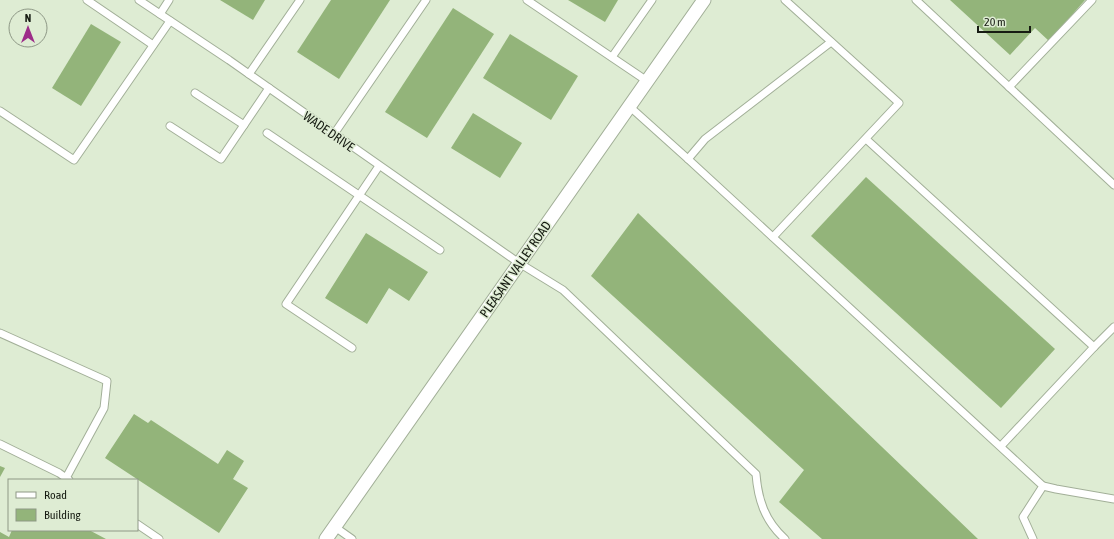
<svg xmlns="http://www.w3.org/2000/svg" width="1114" height="539" viewBox="0 0 1114 539" font-family="'Asap Condensed',sans-serif">
	<style>
		.building { fill: #93b47a }
		.lines { fill: none; stroke-linecap: round; stroke-linejoin: round }
		.service-casing { stroke: #a2af98; stroke-width: 9 }
		.minor-casing { stroke: #a2af98; stroke-width: 15 }
		.service { stroke: #fff; stroke-width: 7 }
		.minor { stroke: #fff; stroke-width: 13 }
		.labels { text-anchor: middle; stroke-width: 3; stroke-linejoin: round; paint-order: stroke }
		.street-label { font-size: 13px; fill: #161b12; stroke: #deecd3 }
	</style>
	<rect width="100%" height="100%" fill="#deecd3"/>
	<g class="building">
		<polygon points="220,0 265,0 253,20"/>
		<polygon points="331,0 390,0 339,79 297,52"/>
		<polygon points="568,0 618,0 605,22"/>
		<polygon points="950,0 1085,0 1049,41 1035,28 1010,55"/>
		<polygon points="453,8 494,34 427,138 385,112"/>
		<polygon points="91,24 121,42 81,106 52,88"/>
		<polygon points="510,34 578,76 551,120 483,78"/>
		<polygon points="473,113 522,143 500,178 451,148"/>
		<polygon points="866,177 1055,349 1001,408 811,236"/>
		<polygon points="638,213 978,539 822,539 779,502 804,470 591,276"/>
		<polygon points="366,233 428,272 409,301 389,288 367,324 325,298"/>
		<polygon points="134,414 148,423 151,420 218,464 227,450 244,461 233,479 248,488 219,533 105,458"/>
		<polygon points="0,466 5,468 0,477"/>
		<polygon points="12,530 89,530 106,539 0,539 0,532 9,537"/>
	</g>
	<g class="lines">
		<defs>
			<g id="service">
				<polyline points="87,0 153,45"/>
				<path d="M139 0 229 60 519 263 563 290 756 474C758 500 765 521 785 539"/>
				<polyline points="527,0 647,81"/>
				<polyline points="916,0 1114,185"/>
				<polyline points="160,14 169,0"/>
				<polyline points="612,57 652,0"/>
				<polyline points="249,74 300,0"/>
				<polyline points="1009,87 1092,0"/>
				<polyline points="195,93 244,125"/>
				<polyline points="629,106 688,159 1043,486 1023,517 1033,539"/>
				<polyline points="0,111 74,160 170,21"/>
				<polyline points="170,126 221,159 269,88"/>
				<polyline points="267,133 440,250"/>
				<polyline points="334,134 426,0"/>
				<polyline points="866,139 1094,347 1114,327"/>
				<polyline points="688,159 705,139 831,42"/>
				<polyline points="773,237 899,103 785,0"/>
				<polyline points="0,333 107,381 104,408 66,478"/>
				<polyline points="352,348 286,304 379,166"/>
				<polyline points="0,444 59,473 69,480"/>
				<polyline points="1001,446 1094,347"/>
				<polyline points="1043,486 1056,489 1114,499"/>
				<polyline points="137,524 159,539"/>
				<polyline points="335,527 352,539"/>
			</g>
			<polyline id="minor" points="326,539 704,0"/>
		</defs>
		<use href="#service" class="service-casing"/>
		<use href="#minor" class="minor-casing"/>
		<use href="#service" class="service"/>
		<use href="#minor" class="minor"/>
	</g>
	<g class="labels">
		<g class="street-label">
			<text transform="translate(329 131) rotate(35)" y="5">WADE DRIVE</text>
			<text transform="translate(515 269) rotate(-55)" y="5">PLEASANT VALLEY ROAD</text>
		</g>
	</g>
	<rect x="8" y="479" width="130" height="52" fill="#deecd3" stroke="#8e9886"/>
	<rect x="16" y="492" width="20" height="6" fill="#ffffff" stroke="#8e9886"/>
	<text x="44" y="499" font-size="12" fill="#161b12">Road</text>
	<rect x="16" y="509" width="20" height="12" fill="#93b47a" stroke="#8e9886"/>
	<text x="44" y="519" font-size="12" fill="#161b12">Building</text>
	<g transform="translate(28 28)"><circle r="19" fill="#deecd3" stroke="#8e9886"/>
	<path d="M0-3L7 15L0 10L-7 15Z" fill="#9d2c89"/>
	<text y="-6" font-size="11" font-weight="bold" text-anchor="middle" fill="#161b12">N</text>
	</g>
	<path d="M978 26v6h52v-6" fill="none" stroke="#161b12" stroke-width="2"/>
	<text x="984" y="26" font-size="12" fill="#161b12" stroke="#deecd3" stroke-width="3" paint-order="stroke">20 m</text>
</svg>
